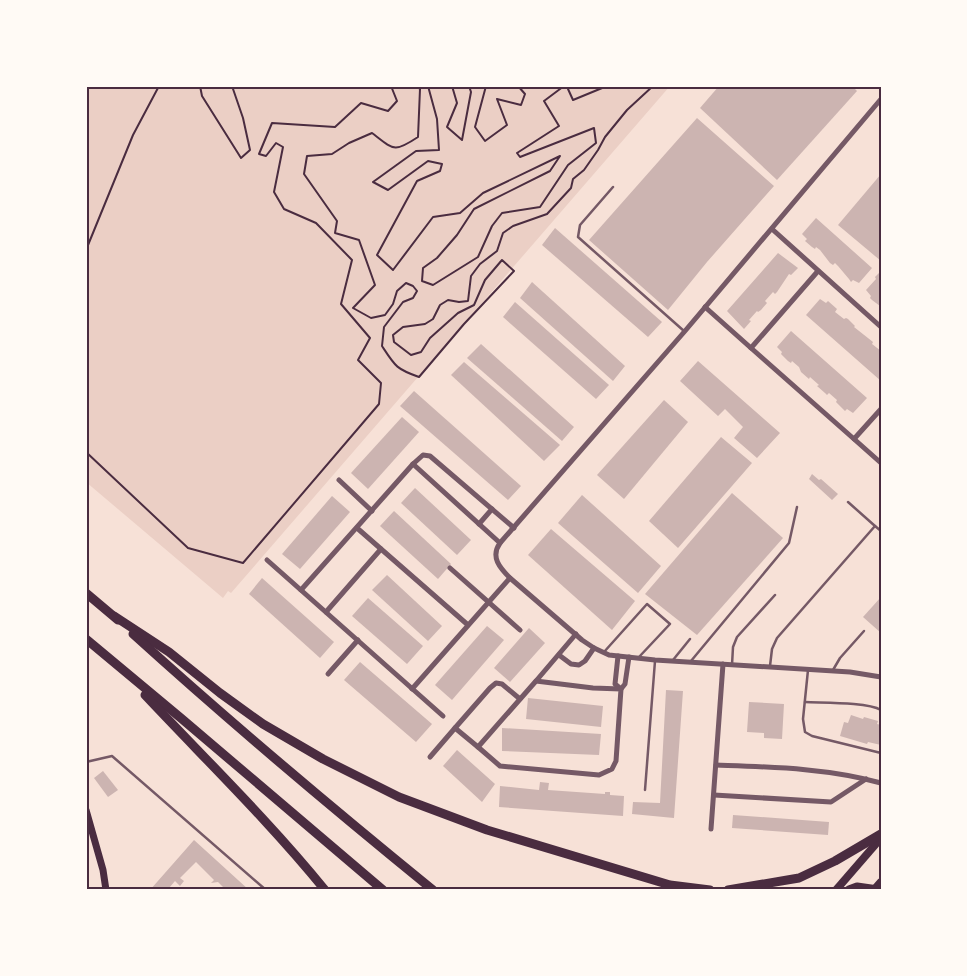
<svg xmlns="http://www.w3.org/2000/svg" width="967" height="976" viewBox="0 0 967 976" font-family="Jost,sans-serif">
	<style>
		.green { fill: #ebcfc5 }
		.building { fill: #ccb4b1 }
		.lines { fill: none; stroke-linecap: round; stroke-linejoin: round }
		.path { stroke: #4a2c40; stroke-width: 2 }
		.service { stroke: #755966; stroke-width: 2.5 }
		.minor { stroke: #755966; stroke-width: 5 }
		.secondary { stroke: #4a2c40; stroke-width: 7 }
		.primary { stroke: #4a2c40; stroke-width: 8 }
		.motorway { stroke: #4a2c40; stroke-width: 9 }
		.neatline { fill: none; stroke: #4a2c40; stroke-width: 2 }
	</style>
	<rect width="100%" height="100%" fill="#f7e1d7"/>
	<polygon class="green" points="86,86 670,86 231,593 228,591 223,598 86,482"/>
	<g class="building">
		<polygon points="719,86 852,86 857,91 777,180 700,108"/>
		<polygon points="697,118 774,186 707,262 668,310 589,240"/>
		<polygon points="881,174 881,261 838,225"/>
		<polygon points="816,218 872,268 859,283 853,280 851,282 849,279 838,266 835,263 833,265 830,263 820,250 816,247 815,249 812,247 805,241 807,239 802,234"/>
		<polygon points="555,228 662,322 648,337 542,245"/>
		<polygon points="778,253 798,268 791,275 789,274 777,292 775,294 773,292 765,301 767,303 761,310 758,312 757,311 749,320 751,321 744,329 727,311"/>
		<polygon points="879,273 881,275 880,306 872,300 870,298 871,296 866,290 876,279 875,277"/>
		<polygon points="532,282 625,366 613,381 520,298"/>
		<polygon points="820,299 826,303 828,301 837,309 835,312 844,319 846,318 848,319 855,326 854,327 873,342 872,344 881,351 881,381 806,315"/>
		<polygon points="515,302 609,385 596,399 503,317"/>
		<polygon points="791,331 867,398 853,413 847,409 845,411 836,402 837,400 829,393 827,395 825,393 817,386 819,385 810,377 809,379 801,372 799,367 792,361 791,363 788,361 781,354 782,352 777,347"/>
		<polygon points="481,344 574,427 562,441 467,358"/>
		<polygon points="698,361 780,433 757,458 734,438 743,427 725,409 718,416 680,381"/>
		<polygon points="464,362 560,445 544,461 451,375"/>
		<polygon points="414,391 521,486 508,500 400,406"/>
		<polygon points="664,400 688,422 624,499 597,475"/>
		<polygon points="402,417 419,432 368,489 351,473"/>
		<polygon points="721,437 752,463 678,548 649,521"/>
		<polygon points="812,474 819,480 821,479 838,494 832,500 809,479"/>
		<polygon points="415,488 471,540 457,555 401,503"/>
		<polygon points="732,493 783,538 697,635 645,594"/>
		<polygon points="582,495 661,566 638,593 558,523"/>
		<polygon points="332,496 350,512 300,569 282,554"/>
		<polygon points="394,511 451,564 438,579 380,526"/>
		<polygon points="551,529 635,601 612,630 528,555"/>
		<polygon points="387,575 442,626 428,641 372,590"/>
		<polygon points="262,578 334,642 320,658 249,594"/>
		<polygon points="881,597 881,633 863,617"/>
		<polygon points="368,598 423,646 407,664 352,616"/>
		<polygon points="487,626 504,640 452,700 435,685"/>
		<polygon points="529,628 545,643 510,682 494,668"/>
		<polygon points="360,662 432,724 416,742 344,680"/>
		<polygon points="666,690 683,691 674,818 632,814 633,802 660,803"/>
		<polygon points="528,698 603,706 601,727 526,719"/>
		<polygon points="749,702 784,704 782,739 764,738 764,733 747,732"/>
		<polygon points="851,715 863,719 864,717 878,721 877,724 881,725 881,745 868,742 867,744 840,736 844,722 848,723"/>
		<polygon points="502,728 601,734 599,755 502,751"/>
		<polygon points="457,750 495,784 482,802 443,766"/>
		<polygon points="103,771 118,790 108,797 94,778"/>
		<polygon points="540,782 549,783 548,790 605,794 605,792 610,792 610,795 624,796 623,816 499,807 500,786 539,790"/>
		<polygon points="733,815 829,822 828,835 732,828"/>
		<polygon points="194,840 249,890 226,890 218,882 211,883 214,880 196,862 180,878 184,881 180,886 175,881 169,888 171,890 150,890"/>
	</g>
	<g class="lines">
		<g class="path">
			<polyline points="200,86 202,96 241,158 250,150 243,118 232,86"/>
			<path d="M416 86 420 89 418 137C394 153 394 150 372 133L349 143 332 154 307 156 304 174 337 221 335 233 359 240 375 285 353 308 371 318 385 315 393 304 397 291 406 283 413 286 417 291 413 298 403 302 384 327 382 346C395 366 396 369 419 377L464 324 514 271 502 260 485 280 474 305 458 313 430 338 421 352 411 355 394 342 393 335 403 327 425 324 433 319 440 305 448 300 459 302 468 301 471 276 480 264 497 251 503 233 513 226 547 214 571 188 573 179 584 170 598 150 605 137 627 110 653 86"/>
			<polyline points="428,86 437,119 439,150 416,151 373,182 388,190 428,161 442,164 440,171 417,181 377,255 393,270 433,217 460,213 483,193 560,156 550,171 474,209 457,235 437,258 423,268 422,281 433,285 478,257 492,226 502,213 540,207 568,165 596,143 594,128 520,157 517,153 559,126 544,101 564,86"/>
			<polyline points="452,86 457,103 447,127 462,140 471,92 469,86"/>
			<polyline points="486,86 475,127 485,141 507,125 497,99 521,105 525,94 518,86"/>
			<polyline points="572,86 568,89 573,100 607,86"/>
			<polyline points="86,250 133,135 159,86"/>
			<polyline points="86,452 188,548 243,563 379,404 381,383 358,360 370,338 341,304 352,260 316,223 284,209 274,192 283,147 276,143 266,156 259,154 272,123 335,127 361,103 388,111 397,101 391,86"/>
		</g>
		<g class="service">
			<polyline points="613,187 580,225 578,237 684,331"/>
			<polyline points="875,526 881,531"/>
			<polyline points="604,652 647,604 670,624 639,657"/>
			<polyline points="673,660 690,639"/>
			<polyline points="691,661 789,543 797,507"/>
			<polyline points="732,665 733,647 737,637 775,595"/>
			<polyline points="770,666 772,649 777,638 875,526 848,502"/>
			<polyline points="808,670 803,719 805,732 812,736 881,753"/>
			<polyline points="833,670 840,658 864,631"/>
			<path d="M805 702C822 703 867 702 881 710"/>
			<polyline points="86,762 112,756 266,890"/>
			<polyline points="645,790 655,661"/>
		</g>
		<g class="minor">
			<path d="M881 99 685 331 500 543C490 557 500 568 510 578L582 640 594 648 609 655 655 660 850 672 881 677"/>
			<polyline points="772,229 881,327"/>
			<polyline points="818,271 751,348 854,439 881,409"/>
			<polyline points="705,307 751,348"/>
			<polyline points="854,439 881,463"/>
			<polyline points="413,464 500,543"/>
			<polyline points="339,480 372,511"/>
			<polyline points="479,524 492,509"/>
			<polyline points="357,528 468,625"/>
			<polyline points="267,560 443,716"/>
			<polyline points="450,568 520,630"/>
			<polyline points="301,590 413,464 423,455 430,456 514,528"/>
			<polyline points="326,612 381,549"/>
			<polyline points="559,655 571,664 579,665 585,661 594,648"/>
			<polyline points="618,656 615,684 621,689 625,684 629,657"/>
			<polyline points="328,674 358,640"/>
			<polygon points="536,681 593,688 621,689 616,761 612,769 599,775 500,766 478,747"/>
			<polyline points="536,681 576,634"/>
			<polyline points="412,689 510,578"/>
			<polyline points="478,747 455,728 490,688 496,683 502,684 520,699"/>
			<polyline points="430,757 455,728"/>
			<path d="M716 765C771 767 828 768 881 783"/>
			<polyline points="714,795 831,802 866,779"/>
			<polyline points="711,829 723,664"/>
		</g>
		<polyline class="secondary" points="86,810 103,870 106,890"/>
		<g class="primary">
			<polyline points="836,890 881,838"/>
			<polyline points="874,890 881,882"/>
		</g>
		<g class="motorway">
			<polyline points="86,593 118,620"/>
			<polyline points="114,616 169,652 220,693 263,724 323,759 399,797 487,830 670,885 710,890"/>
			<path d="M133 634C230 722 331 807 433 890"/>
			<polyline points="86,639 182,719 383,890"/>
			<path d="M145 695C205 759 269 821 325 890"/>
			<polyline points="728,890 799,878 835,861 881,834"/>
			<polyline points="849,890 857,887 878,890"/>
		</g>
	</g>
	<rect width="967" height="976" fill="none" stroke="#fffaf5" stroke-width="175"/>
	<rect x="88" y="88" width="792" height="800" class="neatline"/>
</svg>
